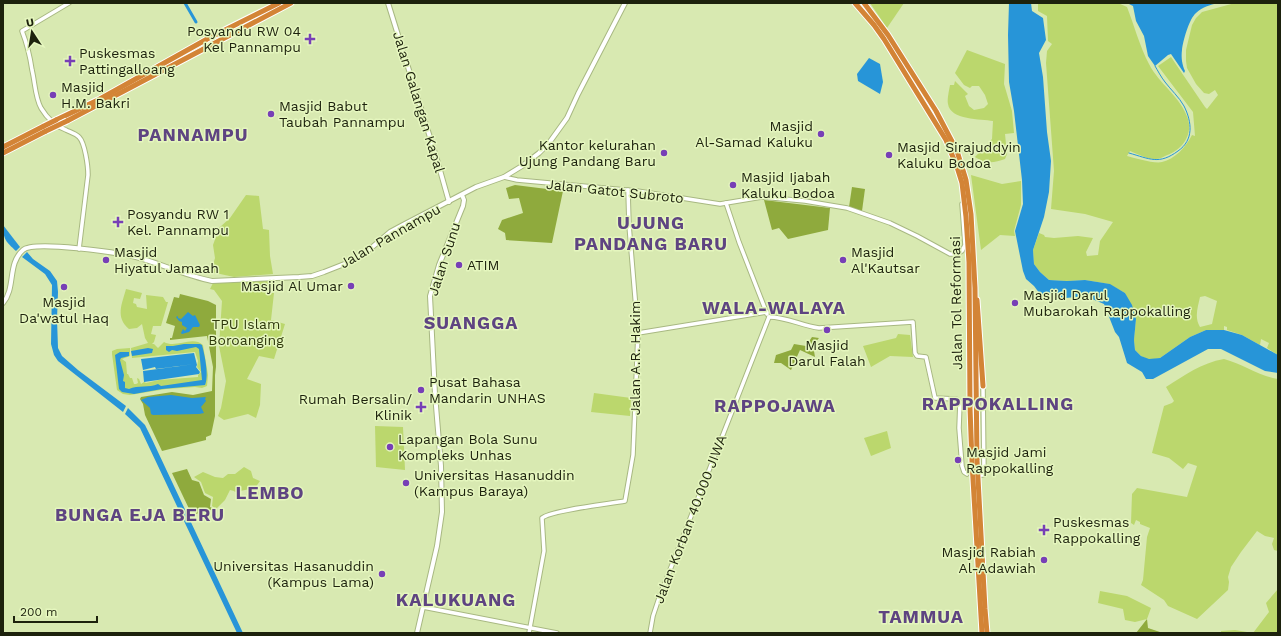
<svg xmlns="http://www.w3.org/2000/svg" width="1281" height="636" viewBox="0 0 1281 636" font-family="'Work Sans',sans-serif">
	<style>
		.green { fill: #bbd76d; fill-rule: evenodd }
		.forest { fill: #8faa3d }
		.water { fill: #2795d8 }
		.lines { fill: none; stroke-linecap: round; stroke-linejoin: round }
		.stream { stroke: #2795d8; stroke-width: 1 }
		.canal { stroke: #2795d8; stroke-width: 3 }
		.tertiary-casing { stroke: #a8b882; stroke-width: 5.5 }
		.secondary-casing { stroke: #a8b882; stroke-width: 6 }
		.motorway-casing { stroke: #fff; stroke-width: 7 }
		.tertiary { stroke: #fff; stroke-width: 3.5 }
		.secondary { stroke: #fff; stroke-width: 4 }
		.motorway { stroke: #d38436; stroke-width: 5 }
		.motorway-bridge-casing { stroke: #fff; stroke-width: 7; stroke-linecap: butt }
		.motorway-bridge { stroke: #d38436; stroke-width: 5 }
		.poi-dot { fill: #773fb6; stroke: #e5f6be; stroke-width: 1.5 }
		.labels { text-anchor: middle; stroke-width: 3; stroke-linejoin: round; paint-order: stroke }
		.poi-label { font-size: 14px; fill: #1d220d; stroke: #e5f6be; text-anchor: start }
		.street-label { font-size: 14px; fill: #1d220d; stroke: #e5f6be }
		.park-label { font-size: 14px; fill: #2e380b; stroke: #e5f6be }
		.district-label { font-size: 18px; font-weight: bold; letter-spacing: 1px; fill: #5e4481; stroke: #e5f6be }
	</style>
	<rect width="100%" height="100%" fill="#d8e9b1"/>
	<g class="green">
		<polygon points="870,3 904,3 887,28"/>
		<path d="M1038 3H1118L1127 7C1134 25 1140 47 1149 64 1159 84 1181 97 1188 119 1193 136 1181 151 1165 156 1163 157 1159 159 1156 159 1148 160 1138 154 1130 151L1127 156C1134 158 1155 164 1162 162 1175 159 1186 147 1192 135L1195 136 1193 112 1158 66 1171 57 1205 107 1207 109 1218 95 1215 90 1209 94 1204 93 1196 84 1187 68 1186 61V50L1192 25 1196 18 1202 12 1235 3H1278V355L1267 348 1269 343 1261 339 1260 345 1242 335 1227 330V327L1224 326V330H1206L1190 337 1160 358 1149 360 1141 356 1135 350 1134 340 1136 319 1125 293 1109 284 1085 280 1067 281 1049 280 1040 272 1034 264 1033 250 1039 233 1044 235 1045 237 1054 238 1078 236 1093 238 1086 252 1087 256 1098 255 1100 241 1113 222 1085 214 1051 209 1054 171 1046 63 1047 51 1052 44 1048 41 1047 16 1038 11ZM1205 296 1217 301 1212 324 1200 327C1194 317 1198 307 1200 297Z"/>
		<path d="M967 50 1005 64 1004 84 1012 111 1014 133 1005 134 1007 154 1005 159C994 163 985 164 975 157L992 139 993 121C981 119 950 120 948 104 947 99 949 91 950 85H954L955 81 968 94 965 96 969 106 974 110 984 108 988 104 985 95 979 86H972L970 88 964 85 955 73Z"/>
		<polygon points="971,175 1002,184 1021,181 1021,205 1014,231 1015,236 1000,235 981,250"/>
		<polygon points="246,195 259,196 263,229 269,230 270,256 273,274 234,277 211,272 215,258 213,245 219,228 230,218"/>
		<polygon points="268,279 270,293 274,293 271,320 285,324 274,359 259,356 247,379 261,384 260,405 256,418 248,414 224,420 218,416 221,408 226,381 219,346 222,301 214,290 210,289 213,283"/>
		<path d="M126 289 142 293 140 299 134 298 133 303 136 304 137 307 147 309 146 295 163 297 166 302H168L161 326H153L151 334 156 335 154 342 152 344H154L158 348 164 342C176 349 192 335 203 345L208 375 207 386 202 388 195 387 166 389 130 395 123 394 117 390 112 354V351L117 349 130 348V356L122 359 126 362 127 374H128L130 378H132L134 384H136L138 383 137 378 139 379 141 384 144 382 146 383 159 380 198 377V375L201 372 197 367 198 361 195 352 132 358 131 348 148 343 145 338 142 324 137 328 129 329C115 317 122 304 126 289Z"/>
		<polygon points="898,334 910,335 913,357 890,356 871,367 863,346 896,338"/>
		<path d="M1224 359C1243 364 1259 376 1278 379V551L1274 550 1272 544 1274 538 1265 536 1257 531 1241 552 1231 567 1228 577 1229 582 1228 590 1197 619 1168 606 1164 600 1141 585 1143 580 1147 537 1150 528 1140 524V522L1136 520 1134 525 1131 523 1132 494 1137 488 1187 497 1197 466 1188 463 1183 469 1169 458 1152 453 1164 406 1172 403 1174 401 1166 387C1185 375 1201 363 1224 359Z"/>
		<polygon points="594,393 631,398 630,416 591,412"/>
		<polygon points="375,426 403,427 405,470 376,467"/>
		<polygon points="887,431 891,448 871,456 864,438"/>
		<polygon points="244,467 251,471 253,478 260,481 255,488 235,492 234,491 230,490 225,500 216,509 212,506 213,497 205,493 201,482 194,477 203,472 215,477 223,478 228,474 235,474"/>
		<polygon points="1278,589 1278,633 1221,633 1221,631 1235,630 1253,633 1269,612 1266,603"/>
		<polygon points="1100,591 1127,596 1151,608 1147,619 1135,622 1125,620 1123,609 1098,603"/>
	</g>
	<g class="forest">
		<polygon points="515,185 563,191 552,243 506,240 505,233 498,229 502,220 523,213 519,198 509,199 506,188"/>
		<polygon points="852,187 865,189 862,211 849,207"/>
		<polygon points="764,200 830,208 828,230 788,239 779,228 772,230"/>
		<polygon points="180,294 208,301 216,305 216,367 215,375 215,416 211,435 206,437 206,440 162,451 145,415 143,404 140,399 141,397 172,392 193,395 212,391 213,367 207,336 170,340 170,338 172,338 175,326 166,323 174,297 179,298"/>
		<polygon points="812,337 819,338 813,345 815,357 800,350 791,370 781,363 774,363 776,355 791,350 794,344 806,346"/>
		<polygon points="187,469 192,480 199,482 204,495 211,499 210,507 214,509 192,515 172,473"/>
		<polygon points="1147,619 1148,628 1163,633 1136,633"/>
	</g>
	<g class="water">
		<polygon points="1009,3 1031,3 1032,11 1043,18 1046,40 1039,53 1043,77 1047,132 1051,161 1049,192 1044,217 1033,250 1034,264 1040,272 1049,280 1067,281 1085,280 1110,284 1125,293 1132,305 1136,319 1134,340 1135,350 1141,356 1149,359 1160,358 1190,337 1206,330 1224,330 1242,335 1278,355 1278,373 1265,371 1221,349 1208,349 1153,379 1146,379 1142,372 1127,363 1119,337 1115,332 1104,304 1085,296 1066,298 1040,294 1034,286 1026,279 1023,271 1015,231 1023,204 1022,180 1014,111 1009,82 1008,35"/>
		<path d="M1127 3H1218C1210 5 1202 7 1196 13 1189 19 1183 41 1182 50 1181 57 1182 65 1185 71L1184 73 1171 54 1168 55 1155 66 1148 56 1144 36 1136 21 1133 6Z"/>
		<polygon points="869,58 880,64 883,82 880,94 858,81 857,74"/>
		<path d="M3 225 20 247 16 251C6 242 3 239 3 225Z"/>
		<polygon points="27,252 33,259 50,271 57,281 58,292 57,319 58,348 62,356 78,370 126,406 123,412 58,361 54,355 51,344 52,285 45,274 22,257"/>
		<polygon points="188,312 193,316 195,315 200,325 199,327 193,327 189,332 182,334 181,333 183,329 185,331 187,328 182,325 182,322 179,321 176,317 178,316 178,318 181,319"/>
		<path d="M184 344H200L202 345C205 356 209 376 205 385L162 389 134 394 122 392 119 389 115 355 120 352H129V356L121 358 120 360 124 375 123 381 125 382V388L129 389C138 385 149 388 158 384L161 386 202 380 199 349 196 347 177 351 172 350 169 352 166 350V346H173Z"/>
		<polygon points="148,348 153,349 152,353 132,356 131,351"/>
		<polygon points="194,353 197,365 196,367 200,372 199,374 144,382 143,371 195,364 156,369 155,367 143,370 141,359"/>
		<polygon points="171,395 192,398 206,397 205,399 206,401 201,407 204,413 199,414 153,415 151,414 150,408 141,400 148,397"/>
		<polygon points="128,408 145,425 150,435 243,633 237,633 140,428 125,414"/>
	</g>
	<g class="lines">
		<path class="stream" d="M1129 153C1150 159 1159 165 1178 151 1194 140 1192 122 1184 106 1179 97 1171 90 1165 82 1161 77 1158 71 1155 66"/>
		<polyline class="canal" points="185,3 196,22"/>
		<defs>
			<g id="tertiary">
				<path d="M69 3 22 31C27 44 30 56 32 70 35 82 35 97 41 108 47 118 55 126 66 130 70 132 75 133 79 137 85 143 88 166 88 175L79 249"/>
				<polyline points="504,177 517,180 637,191 720,204 762,197 805,201 847,208 890,223 917,236 950,254 956,254 962,251 965,245 962,204"/>
				<polyline points="726,203 739,242 767,314"/>
				<path d="M769 317C787 317 802 326 819 328L913 322 915 353 917 356 926 357 935 398 956 399 960 402 959 428 962 466 964 472 967 474"/>
				<polyline points="638,333 767,312"/>
				<polyline points="981,475 984,475 983,386"/>
				<polyline points="423,607 557,633"/>
				<path d="M529 633 544 551 542 518C552 510 609 504 625 501L633 455 638 333 629 225 628 190"/>
				<polyline points="650,633 653,616 659,598 769,317"/>
			</g>
			<g id="secondary">
				<polyline points="388,3 438,163 449,202"/>
				<path d="M3 303C16 288 7 264 23 250 34 240 119 253 136 257 162 264 186 276 212 281L299 277 312 276 324 272 352 261 370 249 390 232 403 225 476 187 504 177 522 166 539 153 549 143 567 118 578 94 625 3"/>
				<polyline points="417,633 437,546 442,512 441,466 435,394 430,296 439,265 463,206 464,200 462,195"/>
			</g>
			<g id="motorway">
				<polyline points="855,3 874,25 884,39 946,140 957,167 962,183 966,217 969,262 970,408 972,462 982,633"/>
				<polyline points="864,3 888,35 936,111 957,151 966,180 971,214 975,288 977,460 985,609 987,633"/>
				<polyline points="56,120 98,100 209,38 279,3"/>
				<polyline points="67,121 291,3"/>
				<polyline points="3,147 44,126"/>
				<polyline points="3,153 46,131"/>
				<polyline points="977,300 983,386"/>
			</g>
		</defs>
		<use href="#tertiary" class="tertiary-casing"/>
		<use href="#secondary" class="secondary-casing"/>
		<use href="#motorway" class="motorway-casing"/>
		<use href="#tertiary" class="tertiary"/>
		<use href="#secondary" class="secondary"/>
		<use href="#motorway" class="motorway"/>
		<defs>
			<g id="motorway-bridge">
				<polyline points="44,126 56,120"/>
				<polyline points="46,131 67,121"/>
			</g>
		</defs>
		<use href="#motorway-bridge" class="motorway-bridge-casing"/>
		<use href="#motorway-bridge" class="motorway-bridge"/>
	</g>
	<g class="poi-dot">
		<path d="M308 33h4v4h4v4h-4v4h-4v-4h-4v-4h4z"/>
		<path d="M68 55h4v4h4v4h-4v4h-4v-4h-4v-4h4z"/>
		<circle cx="53" cy="95" r="4"/>
		<circle cx="271" cy="114" r="4"/>
		<circle cx="821" cy="134" r="4"/>
		<circle cx="664" cy="153" r="4"/>
		<circle cx="889" cy="155" r="4"/>
		<circle cx="733" cy="185" r="4"/>
		<path d="M116 216h4v4h4v4h-4v4h-4v-4h-4v-4h4z"/>
		<circle cx="106" cy="260" r="4"/>
		<circle cx="843" cy="260" r="4"/>
		<circle cx="459" cy="265" r="4"/>
		<circle cx="351" cy="286" r="4"/>
		<circle cx="64" cy="287" r="4"/>
		<circle cx="1015" cy="303" r="4"/>
		<circle cx="827" cy="330" r="4"/>
		<circle cx="421" cy="390" r="4"/>
		<path d="M419 401h4v4h4v4h-4v4h-4v-4h-4v-4h4z"/>
		<circle cx="390" cy="447" r="4"/>
		<circle cx="958" cy="460" r="4"/>
		<circle cx="406" cy="483" r="4"/>
		<path d="M1042 524h4v4h4v4h-4v4h-4v-4h-4v-4h4z"/>
		<circle cx="1044" cy="560" r="4"/>
		<circle cx="382" cy="574" r="4"/>
	</g>
	<g class="labels">
		<g class="poi-label">
			<text x="301" y="36" text-anchor="end">Posyandu RW 04<tspan x="301" dy="16">Kel Pannampu</tspan></text>
			<text x="79" y="58">Puskesmas<tspan x="79" dy="16">Pattingalloang</tspan></text>
			<text x="61" y="92">Masjid<tspan x="61" dy="16">H.M. Bakri</tspan></text>
			<text x="279" y="111">Masjid Babut<tspan x="279" dy="16">Taubah Pannampu</tspan></text>
			<text x="813" y="131" text-anchor="end">Masjid<tspan x="813" dy="16">Al-Samad Kaluku</tspan></text>
			<text x="656" y="150" text-anchor="end">Kantor kelurahan<tspan x="656" dy="16">Ujung Pandang Baru</tspan></text>
			<text x="897" y="152">Masjid Sirajuddyin<tspan x="897" dy="16">Kaluku Bodoa</tspan></text>
			<text x="741" y="182">Masjid Ijabah<tspan x="741" dy="16">Kaluku Bodoa</tspan></text>
			<text x="127" y="219">Posyandu RW 1<tspan x="127" dy="16">Kel. Pannampu</tspan></text>
			<text x="114" y="257">Masjid<tspan x="114" dy="16">Hiyatul Jamaah</tspan></text>
			<text x="851" y="257">Masjid<tspan x="851" dy="16">Al'Kautsar</tspan></text>
			<text x="467" y="270">ATIM</text>
			<text x="343" y="291" text-anchor="end">Masjid Al Umar</text>
			<text x="1023" y="300">Masjid Darul<tspan x="1023" dy="16">Mubarokah Rappokalling</tspan></text>
			<text x="64" y="307" text-anchor="middle">Masjid<tspan x="64" dy="16">Da'watul Haq</tspan></text>
			<text x="827" y="350" text-anchor="middle">Masjid<tspan x="827" dy="16">Darul Falah</tspan></text>
			<text x="429" y="387">Pusat Bahasa<tspan x="429" dy="16">Mandarin UNHAS</tspan></text>
			<text x="412" y="404" text-anchor="end">Rumah Bersalin/<tspan x="412" dy="16">Klinik</tspan></text>
			<text x="398" y="444">Lapangan Bola Sunu<tspan x="398" dy="16">Kompleks Unhas</tspan></text>
			<text x="966" y="457">Masjid Jami<tspan x="966" dy="16">Rappokalling</tspan></text>
			<text x="414" y="480">Universitas Hasanuddin<tspan x="414" dy="16">(Kampus Baraya)</tspan></text>
			<text x="1053" y="527">Puskesmas<tspan x="1053" dy="16">Rappokalling</tspan></text>
			<text x="1036" y="557" text-anchor="end">Masjid Rabiah<tspan x="1036" dy="16">Al-Adawiah</tspan></text>
			<text x="374" y="571" text-anchor="end">Universitas Hasanuddin<tspan x="374" dy="16">(Kampus Lama)</tspan></text>
		</g>
		<g class="street-label">
			<text transform="translate(419 102) rotate(73)" y="5">Jalan Galangan Kapal</text>
			<text transform="translate(615 191) rotate(6)" y="5">Jalan Gatot Subroto</text>
			<text transform="translate(390 236) rotate(-30)" y="5">Jalan Pannampu</text>
			<text transform="translate(444 259) rotate(-72)" y="5">Jalan Sunu</text>
			<text transform="translate(956 303) rotate(-91)" y="5">Jalan Tol Reformasi</text>
			<text transform="translate(635 358) rotate(-90)" y="5">Jalan A.R. Hakim</text>
			<text transform="translate(690 519) rotate(-69)" y="5">Jalan Korban 40.000 JIWA</text>
		</g>
		<g class="park-label">
			<text x="246" y="329">TPU Islam<tspan x="246" dy="16">Boroanging</tspan></text>
		</g>
		<g class="district-label">
			<text x="193" y="141">PANNAMPU</text>
			<text x="651" y="229">UJUNG<tspan x="651" dy="21">PANDANG BARU</tspan></text>
			<text x="774" y="314">WALA-WALAYA</text>
			<text x="471" y="329">SUANGGA</text>
			<text x="998" y="410">RAPPOKALLING</text>
			<text x="775" y="412">RAPPOJAWA</text>
			<text x="270" y="499">LEMBO</text>
			<text x="140" y="521">BUNGA EJA BERU</text>
			<text x="456" y="606">KALUKUANG</text>
			<text x="921" y="623">TAMMUA</text>
		</g>
	</g>
	<rect width="1281" height="636" fill="none" stroke="#1d220d" stroke-width="8"/>
	<g transform="translate(32 32) rotate(348)" stroke="#e5f6be" stroke-width="3" paint-order="stroke">
	<path d="M0-3L7 15L0 10L-7 15Z" fill="#1d220d"/>
	<text y="-6" font-size="11" font-weight="bold" text-anchor="middle" fill="#1d220d">U</text>
	</g>
	<path d="M14 616v6h83v-6" fill="none" stroke="#1d220d" stroke-width="2"/>
	<text x="20" y="616" font-size="12" fill="#1d220d" stroke="#e5f6be" stroke-width="3" paint-order="stroke">200 m</text>
</svg>
